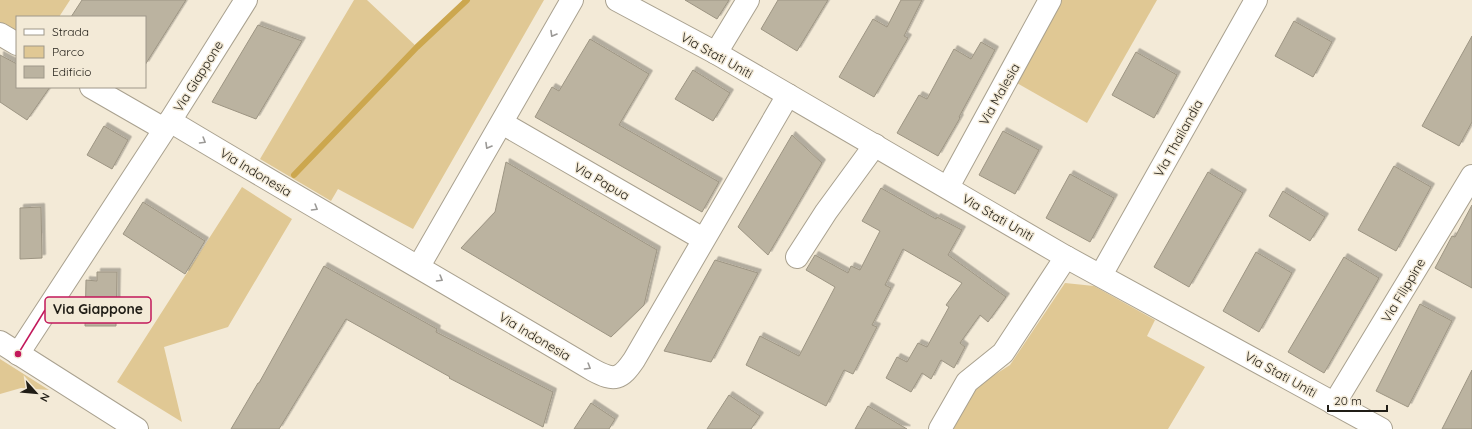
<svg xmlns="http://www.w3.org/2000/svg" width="1472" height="429" viewBox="0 0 1472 429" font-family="Quicksand,sans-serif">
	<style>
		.green { fill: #e0c894 }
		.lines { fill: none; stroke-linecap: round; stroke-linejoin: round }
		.stream { stroke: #cca74e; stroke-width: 6 }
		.building { fill: #bbb3a0; stroke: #9d9583; filter: url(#shadow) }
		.minor-casing { stroke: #a9a18f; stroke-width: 24 }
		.minor { stroke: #fff; stroke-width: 22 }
		.oneway { stroke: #9b9996 }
		.labels { text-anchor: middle; stroke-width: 3; stroke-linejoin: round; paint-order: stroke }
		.street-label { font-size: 13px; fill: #201d16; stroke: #f3ead7 }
		.leader { fill: none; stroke: #c2185b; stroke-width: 1.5 }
		.callout-dot { fill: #c2185b; stroke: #f3ead7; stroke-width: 1.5 }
		.callout { fill: #f3ead7; stroke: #c2185b; stroke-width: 1.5 }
		.callout-label { font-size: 14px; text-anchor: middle; font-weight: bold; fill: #201d16 }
	</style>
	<defs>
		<filter id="shadow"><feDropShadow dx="3.5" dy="-3.5" stdDeviation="0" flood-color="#0004"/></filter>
	</defs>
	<rect width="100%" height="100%" fill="#f3ead7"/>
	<g class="green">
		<polygon points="0,0 70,0 59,17 17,17 17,32 0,22"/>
		<polygon points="354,0 367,0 417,47 467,0 544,0 413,229 338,189 331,201 260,159"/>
		<polygon points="1060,0 1157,0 1087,123 1015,82"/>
		<polygon points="242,187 292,219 228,327 164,347 182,422 117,382"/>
		<polygon points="1065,283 1094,286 1155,320 1147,336 1205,367 1168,429 951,429 974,388 1010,365"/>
		<polygon points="0,359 49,390 21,388 0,394"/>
	</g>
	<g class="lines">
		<polyline class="stream" points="294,175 417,47 467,0"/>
	</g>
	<g class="building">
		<polygon points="82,0 186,0 145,65 145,17 71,17"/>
		<polygon points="685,0 729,0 717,19"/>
		<polygon points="778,0 828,0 797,51 761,29"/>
		<polygon points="901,0 922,0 904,36 908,38 874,97 839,77 873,19 887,27"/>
		<polygon points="1294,21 1332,42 1313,77 1275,56"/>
		<polygon points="258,25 302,41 256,119 212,102"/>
		<polygon points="1472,36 1472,122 1459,146 1422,126"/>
		<polygon points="590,39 649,74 619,125 719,182 702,212 535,117 552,87 559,91"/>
		<polygon points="981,42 995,50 959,117 960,118 938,156 897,133 919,95 927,99 954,49 971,59"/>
		<polygon points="1136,52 1177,75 1154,118 1112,95"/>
		<polygon points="0,55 17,64 17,87 50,87 27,120 0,102"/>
		<polygon points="693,70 730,93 713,121 675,99"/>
		<polygon points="104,126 128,140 112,169 87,155"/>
		<polygon points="1003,131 1039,150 1015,194 979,175"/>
		<polygon points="792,135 822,163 768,255 738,227"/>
		<polygon points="506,162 657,250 644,305 611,337 461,248 495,212"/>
		<polygon points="1394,166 1431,187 1396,251 1358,230"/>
		<polygon points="1208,172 1243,193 1189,287 1154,267"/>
		<polygon points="1070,174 1114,198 1090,242 1046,218"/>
		<polygon points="881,188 936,219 937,217 962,230 948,255 1006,297 988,322 980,315 960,343 965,347 954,368 941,360 931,379 922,373 911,392 886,378 897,357 907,362 918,343 927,347 949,307 946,305 962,283 903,249 885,285 891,288 872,325 877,327 853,374 844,370 826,406 746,365 760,336 799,356 835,287 806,270 815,255 848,273 851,266 860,270 880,231 862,221"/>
		<polygon points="1283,191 1325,217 1310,241 1269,216"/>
		<polygon points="143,202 205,241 185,274 123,234"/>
		<polygon points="1472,205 1472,288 1435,268 1452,236 1455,237"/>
		<polygon points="41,207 42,258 20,259 20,208"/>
		<polygon points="1256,252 1292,273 1259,332 1223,311"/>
		<polygon points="1344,257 1379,278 1324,373 1288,352"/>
		<polygon points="715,260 758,273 711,362 664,351"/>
		<polygon points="324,266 437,329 436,332 553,392 543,427 449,378 450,377 346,319 279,429 231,429 258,383 259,383"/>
		<polygon points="97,272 117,272 116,326 85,326 86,280 97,281"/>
		<polygon points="1420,304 1452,321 1408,407 1376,391"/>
		<polygon points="1472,370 1472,429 1442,429"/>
		<polygon points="729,395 760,416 751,429 707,429"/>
		<polygon points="591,403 615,419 609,429 574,429"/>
		<polygon points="868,406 907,429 855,429"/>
	</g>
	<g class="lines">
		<defs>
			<g id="minor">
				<polyline points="617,0 716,53 1066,257 1381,429"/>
				<polyline points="0,34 17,44"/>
				<polyline points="716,53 748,0"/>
				<polyline points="91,87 164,129"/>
				<path d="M170 121C310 205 452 286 593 370 615 382 621 379 634 360L788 95"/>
				<polyline points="502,123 703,239"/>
				<polyline points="948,187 1050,0"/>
				<polyline points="797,257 826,212 875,145"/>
				<polyline points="419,266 572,0"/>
				<polyline points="1101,275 1256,0"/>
				<polyline points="0,342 137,429"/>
				<polyline points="18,354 170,121 246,0"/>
				<polyline points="1334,404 1472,176"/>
				<polyline points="940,429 967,382 1003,353 1066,257"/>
			</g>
		</defs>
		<use href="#minor" class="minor-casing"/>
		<use href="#minor" class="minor"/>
	</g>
	<defs><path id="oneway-chevron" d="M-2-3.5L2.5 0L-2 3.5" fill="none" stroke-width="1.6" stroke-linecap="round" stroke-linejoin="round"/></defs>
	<g class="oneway">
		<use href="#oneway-chevron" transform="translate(553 34) rotate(120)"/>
		<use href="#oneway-chevron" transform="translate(203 141) rotate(31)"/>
		<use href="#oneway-chevron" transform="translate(488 146) rotate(120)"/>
		<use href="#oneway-chevron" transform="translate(315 208) rotate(31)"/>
		<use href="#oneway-chevron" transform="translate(440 279) rotate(31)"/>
		<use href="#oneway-chevron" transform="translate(588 367) rotate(31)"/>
	</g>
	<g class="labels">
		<g class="street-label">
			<text transform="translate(717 55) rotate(29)" y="5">Via Stati Uniti</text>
			<text transform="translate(198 76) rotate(-58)" y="5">Via Giappone</text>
			<text transform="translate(999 94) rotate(-61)" y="5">Via Malesia</text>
			<text transform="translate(1178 138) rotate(-61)" y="5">Via Thailandia</text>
			<text transform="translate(256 172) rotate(31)" y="5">Via Indonesia</text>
			<text transform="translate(602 181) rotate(30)" y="5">Via Papua</text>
			<text transform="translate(998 217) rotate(30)" y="5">Via Stati Uniti</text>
			<text transform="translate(1403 290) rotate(-59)" y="5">Via Filippine</text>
			<text transform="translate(535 336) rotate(31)" y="5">Via Indonesia</text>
			<text transform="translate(1281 374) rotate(29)" y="5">Via Stati Uniti</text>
		</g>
	</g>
	<path class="leader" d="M18 354L45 310"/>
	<circle class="callout-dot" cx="18" cy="354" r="4"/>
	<rect class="callout" x="45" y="297" width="106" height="26" rx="4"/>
	<g class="callout-label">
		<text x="98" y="314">Via Giappone</text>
	</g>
	<rect x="16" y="16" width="130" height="72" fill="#f3ead7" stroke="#9f988a"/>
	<rect x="24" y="29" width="20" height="6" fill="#ffffff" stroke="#9f988a"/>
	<text x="52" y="36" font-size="12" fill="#201d16">Strada</text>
	<rect x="24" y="46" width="20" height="12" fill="#e0c894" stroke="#9f988a"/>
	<text x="52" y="56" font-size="12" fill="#201d16">Parco</text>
	<rect x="24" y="66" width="20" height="12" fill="#bbb3a0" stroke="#9f988a"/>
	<text x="52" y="76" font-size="12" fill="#201d16">Edificio</text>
	<g transform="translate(36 393) rotate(117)" stroke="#f3ead7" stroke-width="3" paint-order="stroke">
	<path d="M0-3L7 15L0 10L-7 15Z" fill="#201d16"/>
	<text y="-6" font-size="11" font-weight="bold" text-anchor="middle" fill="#201d16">N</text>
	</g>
	<path d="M1328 405v6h59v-6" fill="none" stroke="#201d16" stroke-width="2"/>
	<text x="1334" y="405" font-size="12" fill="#201d16" stroke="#f3ead7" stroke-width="3" paint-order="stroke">20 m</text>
</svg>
